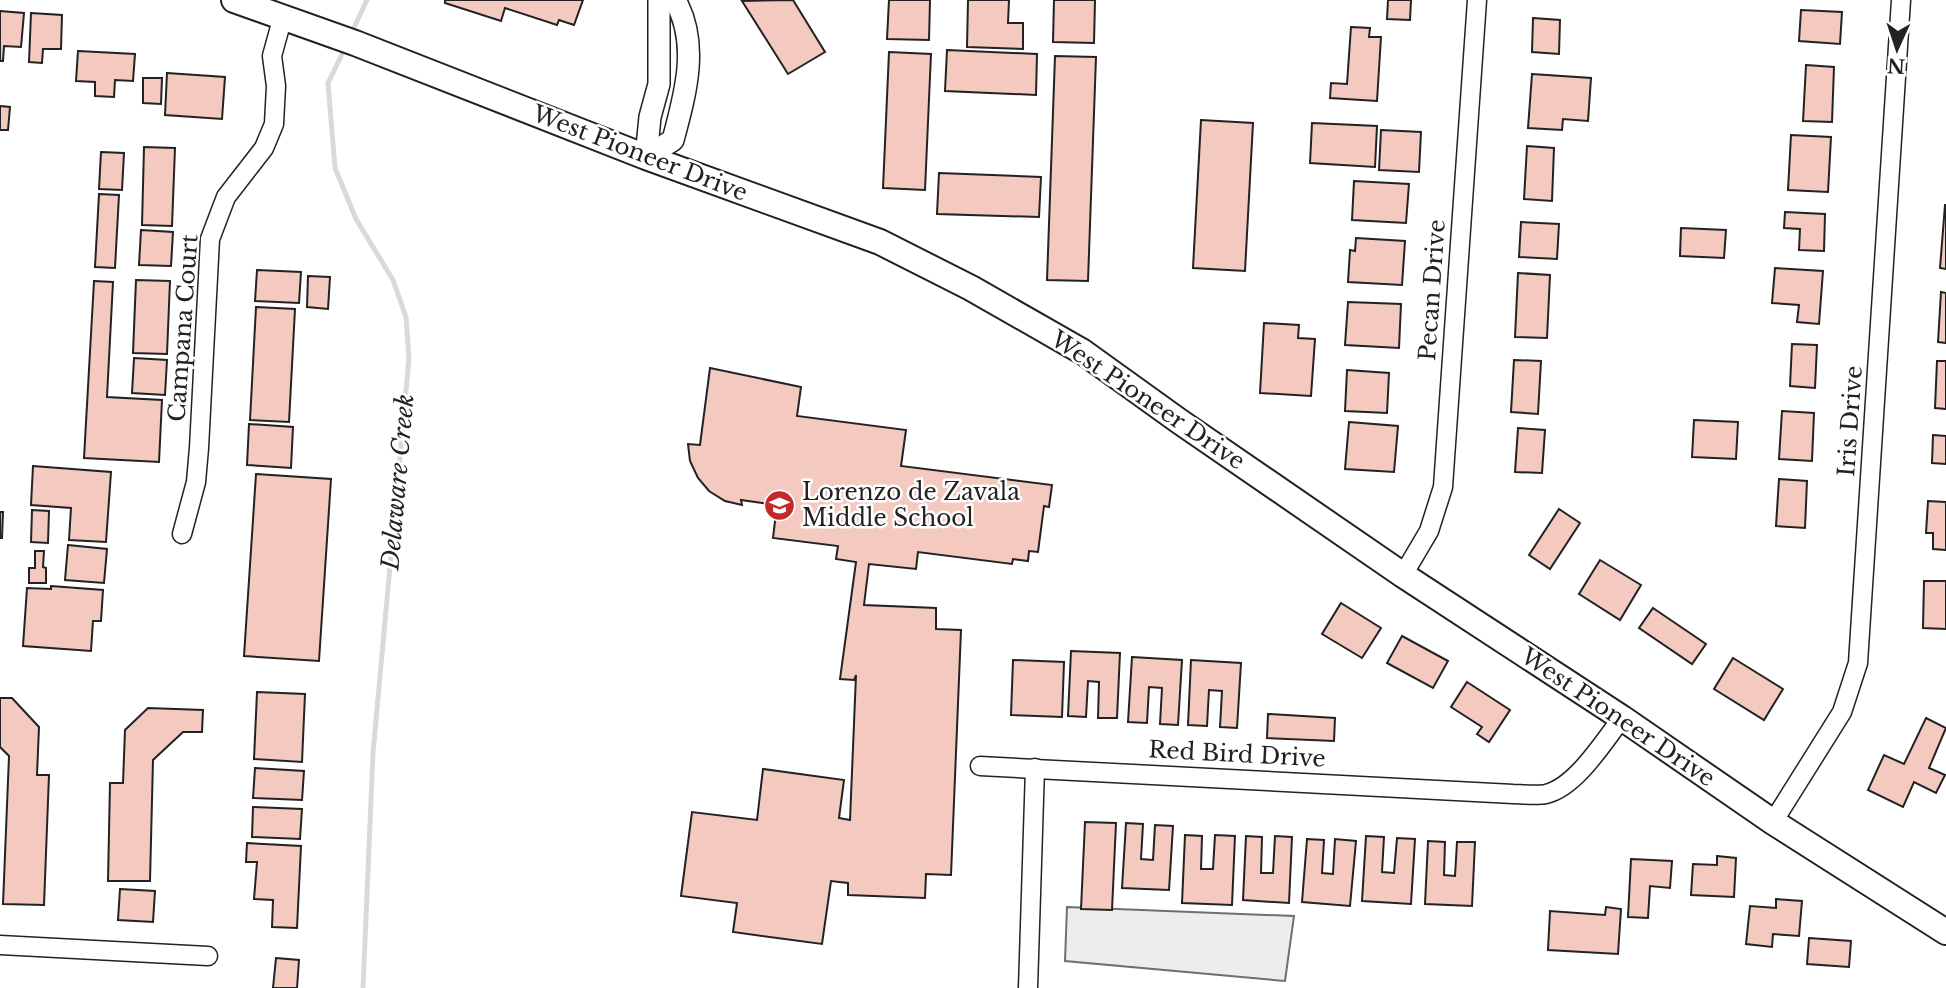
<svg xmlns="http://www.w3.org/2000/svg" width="1946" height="988" viewBox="0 0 1946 988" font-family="'Libre Baskerville',serif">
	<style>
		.parking { fill: #ededed; stroke: #6f6f6f; stroke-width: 2 }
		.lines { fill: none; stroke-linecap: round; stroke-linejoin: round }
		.stream { stroke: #d9d9d9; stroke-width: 5 }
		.building { fill: #f3c9c0; stroke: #222; stroke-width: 2 }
		.minor-casing { stroke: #222; stroke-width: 21 }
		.tertiary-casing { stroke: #222; stroke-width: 24 }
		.secondary-casing { stroke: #222; stroke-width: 28 }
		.minor { stroke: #fff; stroke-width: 18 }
		.tertiary { stroke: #fff; stroke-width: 21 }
		.secondary { stroke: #fff; stroke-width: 24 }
		.labels { text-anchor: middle; stroke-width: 5; stroke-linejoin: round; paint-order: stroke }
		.street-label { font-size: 23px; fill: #222; stroke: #fff }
		.poi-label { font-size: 23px; fill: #222; stroke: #fff; text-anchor: start }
		.water-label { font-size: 24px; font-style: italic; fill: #222; stroke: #fff }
	</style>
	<rect width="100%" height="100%" fill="#fff"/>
	<polygon class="parking" points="1067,907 1294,916 1285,981 1065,961"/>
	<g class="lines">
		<g class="stream">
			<polyline points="350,36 367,0"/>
			<polyline points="345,48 328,83 335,168 356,219 393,280 406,317 409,358 373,753 363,988"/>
		</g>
	</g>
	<g class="building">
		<polygon points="445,0 583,0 574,25 559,20 557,25 505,8 501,21 445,3"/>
		<polygon points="793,0 825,52 788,74 742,1"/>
		<polygon points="889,0 930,0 929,40 887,39"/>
		<polygon points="968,0 1009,0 1008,23 1023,23 1023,49 967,47"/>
		<polygon points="1054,0 1095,0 1094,43 1053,42"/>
		<polygon points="1388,0 1411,0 1410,20 1387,19"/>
		<polygon points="1801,10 1842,12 1840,44 1799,41"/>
		<polygon points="0,11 24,13 21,47 4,46 3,61 0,61"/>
		<polygon points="31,13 62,15 61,49 43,49 42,63 29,62"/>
		<polygon points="1533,18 1560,20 1559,54 1532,52"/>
		<polygon points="1351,27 1370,28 1369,37 1381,37 1377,101 1330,98 1331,83 1347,84"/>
		<polygon points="947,50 1037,54 1036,95 945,91"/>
		<polygon points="78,51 135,54 133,81 115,80 114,97 95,96 95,82 76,81"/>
		<polygon points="889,52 931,54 925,190 883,188"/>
		<polygon points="1055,56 1096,57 1088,281 1047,280"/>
		<polygon points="1806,65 1834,67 1832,122 1803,121"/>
		<polygon points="167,73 225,77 222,119 165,115"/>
		<polygon points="1532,74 1591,78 1588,121 1563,119 1562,130 1528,128"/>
		<polygon points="143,78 162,78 161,104 143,103"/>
		<polygon points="0,106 10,107 8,130 0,130"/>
		<polygon points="1201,120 1253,123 1245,271 1193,268"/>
		<polygon points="1312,123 1377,126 1375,167 1310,163"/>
		<polygon points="1381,130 1421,132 1419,172 1379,170"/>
		<polygon points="1791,135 1831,137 1828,192 1788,190"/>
		<polygon points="1527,146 1554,148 1552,201 1524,199"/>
		<polygon points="144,147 175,148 172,226 142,225"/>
		<polygon points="101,152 124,153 122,190 99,189"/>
		<polygon points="939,173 1041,177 1039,217 937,214"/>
		<polygon points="1354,181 1409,184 1406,223 1352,220"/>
		<polygon points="99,194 119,195 115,268 95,267"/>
		<polygon points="1945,205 1946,205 1946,269 1940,268"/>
		<polygon points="1785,212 1825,214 1824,251 1799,250 1800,229 1784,228"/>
		<polygon points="1521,222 1559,224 1557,259 1519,257"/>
		<polygon points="1681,228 1726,230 1724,258 1680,256"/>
		<polygon points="141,230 173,232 171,266 139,265"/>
		<polygon points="1356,238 1405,241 1402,285 1348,282 1350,250 1355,251"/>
		<polygon points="1775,268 1823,271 1819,324 1797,322 1799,305 1772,303"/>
		<polygon points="257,270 301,272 299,303 255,301"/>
		<polygon points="1518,273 1550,275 1547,338 1515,337"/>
		<polygon points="308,276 330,277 328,309 307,307"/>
		<polygon points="136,280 170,281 167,354 133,353"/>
		<polygon points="94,281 113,282 107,397 162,400 159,462 84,458"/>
		<polygon points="1941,292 1946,293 1946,343 1938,342"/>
		<polygon points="1348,302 1401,304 1399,348 1345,345"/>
		<polygon points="256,307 295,309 289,422 250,420"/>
		<polygon points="1264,323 1299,325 1298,338 1315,339 1311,396 1260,393"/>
		<polygon points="1792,344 1817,345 1815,388 1790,386"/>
		<polygon points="134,358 167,360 165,395 132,393"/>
		<polygon points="1514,360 1541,361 1538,414 1511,412"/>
		<polygon points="1937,361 1946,361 1946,409 1935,408"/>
		<polygon points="710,368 801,387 797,416 906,430 901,466 1052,485 1049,507 1044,506 1038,552 1029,551 1028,561 1013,559 1012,564 918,552 916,569 869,564 864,605 936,608 936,629 961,630 951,875 926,874 925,898 848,895 848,883 831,881 822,944 733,932 737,903 681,896 692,812 757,820 763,769 844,780 839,818 850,820 856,675 854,680 840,679 856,562 836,559 838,546 773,538 777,505 741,500 742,505 725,501 709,491 698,478 690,461 688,444 700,445"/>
		<polygon points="1347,370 1389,373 1387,413 1345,411"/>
		<polygon points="1782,411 1814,413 1812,461 1779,459"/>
		<polygon points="1694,420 1738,422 1736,459 1692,457"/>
		<polygon points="1349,422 1398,426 1394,472 1345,469"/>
		<polygon points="249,424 293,427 291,468 247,465"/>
		<polygon points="1518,428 1545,430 1542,473 1515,472"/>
		<polygon points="1933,435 1946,436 1946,464 1932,463"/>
		<polygon points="33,466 111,472 106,542 69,540 71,508 31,505"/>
		<polygon points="256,474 331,479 319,661 244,656"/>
		<polygon points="1779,479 1807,481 1805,528 1776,526"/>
		<polygon points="1928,501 1946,502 1946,550 1933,549 1933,533 1926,533"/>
		<polygon points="1559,509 1580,523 1550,569 1529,555"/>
		<polygon points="32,510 49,511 48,543 31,542"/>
		<polygon points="0,512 3,512 2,538 0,538"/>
		<polygon points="68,545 107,549 104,583 65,580"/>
		<polygon points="35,551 44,551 43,567 46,568 46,583 29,583 29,568 35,568"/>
		<polygon points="1600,560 1641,585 1620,620 1579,594"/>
		<polygon points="1924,581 1946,581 1946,629 1923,628"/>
		<polygon points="51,586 103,590 101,621 93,621 91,651 23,646 27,588 51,589"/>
		<polygon points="1341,603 1381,628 1362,658 1322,634"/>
		<polygon points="1653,608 1706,644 1692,664 1639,628"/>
		<polygon points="1402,636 1448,661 1433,688 1387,663"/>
		<polygon points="1071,651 1120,653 1117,718 1098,718 1099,682 1088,681 1086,717 1068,716"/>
		<polygon points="1132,657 1182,660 1178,725 1160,724 1162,688 1149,687 1147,723 1128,722"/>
		<polygon points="1733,658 1783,689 1764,720 1714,689"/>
		<polygon points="1013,660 1064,662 1062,717 1011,715"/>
		<polygon points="1191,660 1241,663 1237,728 1220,727 1222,691 1209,690 1207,726 1188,725"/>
		<polygon points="1467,682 1510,710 1489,742 1477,734 1482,727 1451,707"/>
		<polygon points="257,692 305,694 302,762 254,759"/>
		<polygon points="0,698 12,698 39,727 37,775 49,775 44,905 3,904 9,756 0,747"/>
		<polygon points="148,708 203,710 202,732 183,732 153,760 150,881 108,881 110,783 123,783 125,730"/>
		<polygon points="1268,714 1335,718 1334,741 1267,738"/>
		<polygon points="1926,718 1946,728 1929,768 1945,775 1936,793 1914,782 1903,807 1868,790 1884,755 1904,764"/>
		<polygon points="255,768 304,771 302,800 253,798"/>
		<polygon points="253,807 302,809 300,839 252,837"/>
		<polygon points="1085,822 1116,823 1112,910 1081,909"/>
		<polygon points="1126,823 1143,824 1141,859 1153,860 1155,825 1173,826 1169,890 1122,888"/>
		<polygon points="1185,835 1202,836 1201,869 1213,869 1215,835 1235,836 1232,905 1182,903"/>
		<polygon points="1246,836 1262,837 1261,873 1273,873 1275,836 1292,837 1289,903 1243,900"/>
		<polygon points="1366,836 1384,837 1382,872 1394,873 1397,838 1415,839 1411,904 1362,901"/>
		<polygon points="1307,839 1324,840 1322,873 1333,874 1335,839 1356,841 1350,906 1302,902"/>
		<polygon points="1428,841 1445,842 1444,875 1455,876 1457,842 1475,842 1472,906 1425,904"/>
		<polygon points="247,843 301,846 297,928 272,927 273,900 254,899 257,862 246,862"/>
		<polygon points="1717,856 1736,858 1734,897 1691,895 1693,864 1717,865"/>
		<polygon points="1631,859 1672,861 1670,888 1650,886 1648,918 1628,917"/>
		<polygon points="120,889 155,891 153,922 118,920"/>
		<polygon points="1776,899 1802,901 1799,936 1773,934 1772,947 1746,944 1750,906 1776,908"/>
		<polygon points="1606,907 1621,909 1618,954 1548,950 1550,911 1605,915"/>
		<polygon points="1809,938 1851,941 1849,967 1807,964"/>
		<polygon points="276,958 299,960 297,988 273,988"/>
	</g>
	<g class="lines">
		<defs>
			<g id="minor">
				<polyline points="182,534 196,482 199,448 210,239 226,197 264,148 274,124 276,86 272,56 283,16"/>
				<polyline points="1403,575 1429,531 1443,487 1477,0"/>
				<path d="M980 766 1513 794C1523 794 1536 796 1546 794 1576 787 1604 741 1622 718"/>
				<polyline points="1773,822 1842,712 1858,663 1901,0"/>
				<polyline points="0,945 208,956"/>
				<polyline points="1028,988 1035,768"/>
			</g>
			<g id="tertiary">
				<path d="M646 157 673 140C685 95 700 44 675 0"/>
				<polyline points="646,157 650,117 659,84 659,0"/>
			</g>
			<polyline id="secondary" points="234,0 355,43 646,157 880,242 971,288 1083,352 1179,421 1403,575 1622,718 1773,822 1946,932"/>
		</defs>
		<use href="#minor" class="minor-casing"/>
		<use href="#tertiary" class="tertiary-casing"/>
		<use href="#secondary" class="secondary-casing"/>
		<use href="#minor" class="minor"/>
		<use href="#tertiary" class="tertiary"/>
		<use href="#secondary" class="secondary"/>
	</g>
	<defs>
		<symbol id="school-disc" viewBox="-11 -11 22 22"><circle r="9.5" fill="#c62828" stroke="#fff"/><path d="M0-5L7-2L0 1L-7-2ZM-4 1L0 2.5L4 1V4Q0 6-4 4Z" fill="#fff"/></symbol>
	</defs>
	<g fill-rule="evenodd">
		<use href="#school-disc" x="762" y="488" width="35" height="35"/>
	</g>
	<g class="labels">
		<g class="street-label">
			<text transform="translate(640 153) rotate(21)" y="8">West Pioneer Drive</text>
			<text transform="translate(1432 290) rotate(-86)" y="8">Pecan Drive</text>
			<text transform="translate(183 328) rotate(-86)" y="8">Campana Court</text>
			<text transform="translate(1148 400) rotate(34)" y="8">West Pioneer Drive</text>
			<text transform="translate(1850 421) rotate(-86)" y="8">Iris Drive</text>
			<text transform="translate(1618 717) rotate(34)" y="8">West Pioneer Drive</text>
			<text transform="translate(1237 754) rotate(3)" y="8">Red Bird Drive</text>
		</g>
		<g class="poi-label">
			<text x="802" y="500">Lorenzo de Zavala<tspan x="802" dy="26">Middle School</tspan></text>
		</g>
		<g class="water-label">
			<text transform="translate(398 482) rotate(-85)" y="8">Delaware Creek</text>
		</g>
	</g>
	<g transform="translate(1897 49) rotate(183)" stroke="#ffffff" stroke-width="5" paint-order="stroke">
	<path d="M0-5L12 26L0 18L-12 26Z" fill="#222222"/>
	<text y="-10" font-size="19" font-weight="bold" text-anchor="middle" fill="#222222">N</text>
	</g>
</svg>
